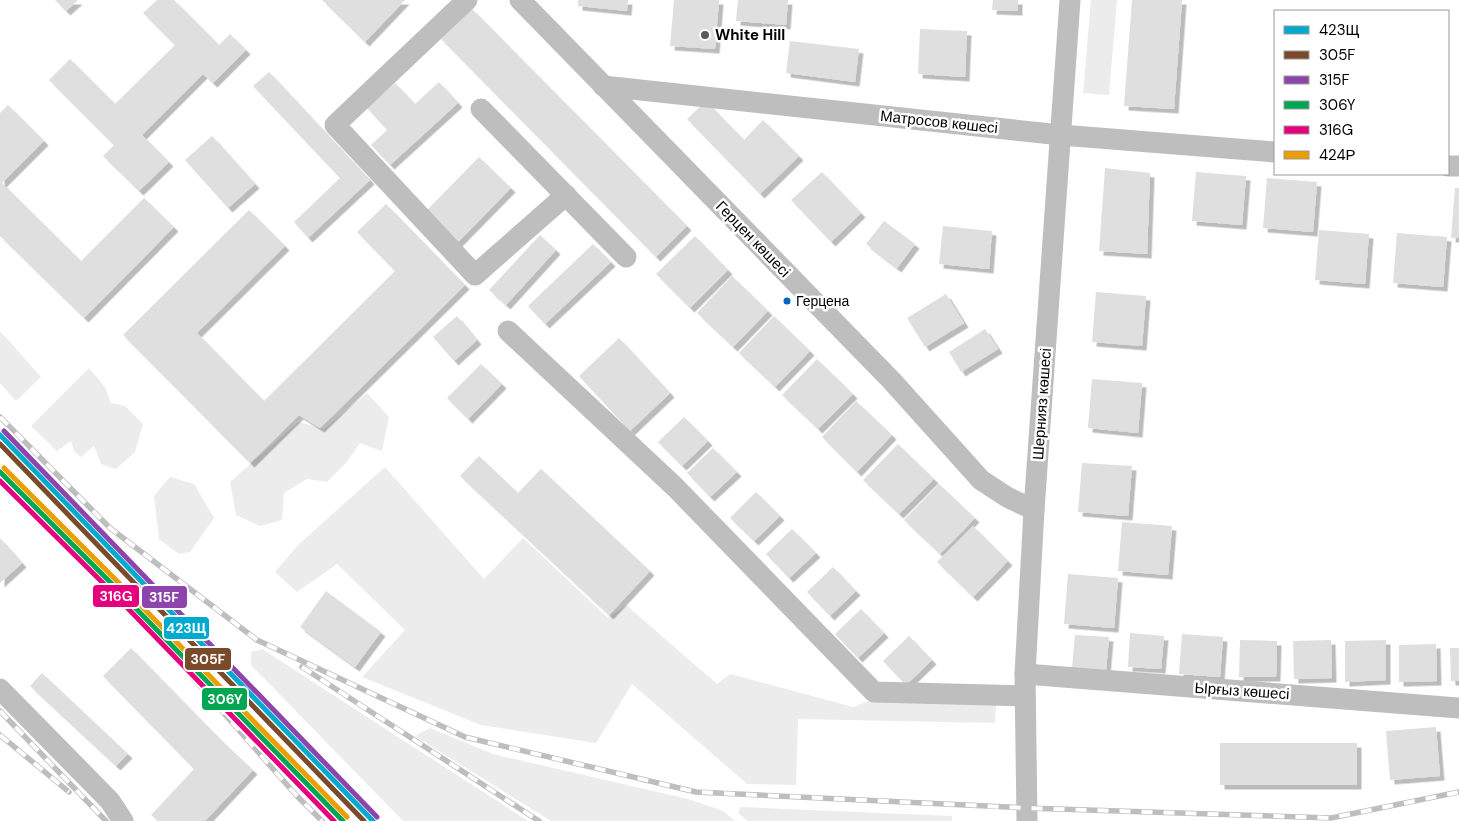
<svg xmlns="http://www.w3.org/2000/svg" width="1459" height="821" viewBox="0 0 1459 821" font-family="'DM Sans',sans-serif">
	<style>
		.green { fill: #ececec }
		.building { fill: #dfdfdf; filter: url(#shadow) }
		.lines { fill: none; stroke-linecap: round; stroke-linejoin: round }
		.minor { stroke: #bebebe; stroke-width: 21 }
		.rail-casing { stroke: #bebebe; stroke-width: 5.5 }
		.rail { stroke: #fff; stroke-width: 4; stroke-dasharray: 11; stroke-linecap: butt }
		.rail-1-casing { stroke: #fff; stroke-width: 9 }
		.rail-2-casing { stroke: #fff; stroke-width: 9 }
		.rail-3-casing { stroke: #fff; stroke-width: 9 }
		.rail-4-casing { stroke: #fff; stroke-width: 9 }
		.rail-5-casing { stroke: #fff; stroke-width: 9 }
		.rail-6-casing { stroke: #fff; stroke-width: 9 }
		.rail-1 { stroke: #00a9ce; stroke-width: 5 }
		.rail-2 { stroke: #7a4b2a; stroke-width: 5 }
		.rail-3 { stroke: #8e44ad; stroke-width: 5 }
		.rail-4 { stroke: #00a651; stroke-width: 5 }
		.rail-5 { stroke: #e5007d; stroke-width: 5 }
		.rail-6 { stroke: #eb9e00; stroke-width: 5 }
		.poi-dot { fill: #595959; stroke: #fff; stroke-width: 2 }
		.bus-dot { fill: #0065bd; stroke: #fff; stroke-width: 2 }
		.labels { text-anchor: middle; stroke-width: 5; stroke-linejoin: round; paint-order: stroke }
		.bus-label { font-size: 14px; fill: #000; stroke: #fff; text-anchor: start }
		.poi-label { font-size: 15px; font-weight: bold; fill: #000; stroke: #fff; text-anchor: start }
		.street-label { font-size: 15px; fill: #000; stroke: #fff }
		.line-badge { stroke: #fff; stroke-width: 2 }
		.badge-label { font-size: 14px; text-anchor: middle; font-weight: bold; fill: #fff }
	</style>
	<defs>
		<filter id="shadow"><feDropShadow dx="4.5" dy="4.5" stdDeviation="0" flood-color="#0004"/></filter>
	</defs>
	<rect width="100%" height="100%" fill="#fff"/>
	<g class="green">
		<polygon points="1091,0 1117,0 1109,95 1083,93"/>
		<polygon points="0,331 41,377 16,401 0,383"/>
		<polygon points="89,368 105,387 111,403 125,406 143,424 135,452 116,469 101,464 94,446 81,457 74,451 71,441 57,451 31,426"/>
		<polygon points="367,393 389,417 382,451 360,443 346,463 327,482 307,479 284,493 282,520 260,526 236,515 230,482 298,422 324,429"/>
		<polygon points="385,467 484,579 523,538 608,618 626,605 717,684 730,674 853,707 871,700 996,703 995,723 798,719 796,785 747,784 632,684 596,743 481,725 362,677 405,630 337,564 297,592 275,572 298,545"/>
		<polygon points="170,477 194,484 214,518 190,552 179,554 159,539 154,496"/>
		<polygon points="262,649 528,821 403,821 251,665 251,652"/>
		<polygon points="430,728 493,754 688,799 723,811 735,821 551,821 415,736"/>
		<polygon points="741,807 952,816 952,821 748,821 738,813"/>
	</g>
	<g class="building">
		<polygon points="55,0 78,0 66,11"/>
		<polygon points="157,0 174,0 219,45 230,34 246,50 213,83 203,74 142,135 169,162 139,191 103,156 114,145 49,80 70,59 115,104 175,45 143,13"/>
		<polygon points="322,0 405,0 365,42"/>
		<polygon points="578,0 628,0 627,11 578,6"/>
		<polygon points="674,0 719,0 715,49 670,46"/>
		<polygon points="738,0 788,0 786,25 736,21"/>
		<polygon points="993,0 1018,0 1018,11 992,10"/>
		<polygon points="1132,0 1182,0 1174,109 1124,106"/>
		<polygon points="472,9 687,226 656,257 441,39"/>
		<polygon points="920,29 967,31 965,77 918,74"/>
		<polygon points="790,41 859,49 855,82 786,73"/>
		<polygon points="269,72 370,180 308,238 294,222 340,178 253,86"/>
		<polygon points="439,82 458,103 390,165 371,145 387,130 367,108 395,83 415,104"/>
		<polygon points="706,101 744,140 763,120 799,156 760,194 687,119"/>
		<polygon points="8,105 44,141 2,183 81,261 144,198 174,227 84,318 0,236 0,113"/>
		<polygon points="212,136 255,184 228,208 185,160"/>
		<polygon points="479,157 511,188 457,243 425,212"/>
		<polygon points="1105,168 1150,173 1147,254 1099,251"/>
		<polygon points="822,172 861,213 831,242 791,200"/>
		<polygon points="1196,172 1246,176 1242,225 1192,221"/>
		<polygon points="1267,178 1317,182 1313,232 1263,228"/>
		<polygon points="1455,188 1459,188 1459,238 1451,238"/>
		<polygon points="386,204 465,285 320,428 299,415 250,463 123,335 249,210 285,246 197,333 264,401 395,271 357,232"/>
		<polygon points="884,221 915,244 897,268 866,244"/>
		<polygon points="943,226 992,231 989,269 939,264"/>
		<polygon points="1319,230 1369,234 1365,284 1315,280"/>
		<polygon points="1397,233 1447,237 1443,287 1393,283"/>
		<polygon points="540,235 556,250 506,305 489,290"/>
		<polygon points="695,236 728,270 690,308 656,274"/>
		<polygon points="593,244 611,262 545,324 528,306"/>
		<polygon points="732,276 768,311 733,347 697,313"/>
		<polygon points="1096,292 1146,296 1142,346 1092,342"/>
		<polygon points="946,294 964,323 925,347 907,318"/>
		<polygon points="457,316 477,340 454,361 433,337"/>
		<polygon points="774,316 810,351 775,387 739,353"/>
		<polygon points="985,329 998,349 961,372 949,352"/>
		<polygon points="619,338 670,393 630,431 579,376"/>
		<polygon points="817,359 853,394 818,429 782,395"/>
		<polygon points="481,364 502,384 468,419 447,398"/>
		<polygon points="1092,379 1142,383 1138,433 1088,428"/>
		<polygon points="856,401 892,435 857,472 822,437"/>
		<polygon points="684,417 708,441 682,466 658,442"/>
		<polygon points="898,444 934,479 899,514 863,480"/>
		<polygon points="713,448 737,472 710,497 687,473"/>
		<polygon points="479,456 518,493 541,469 650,571 609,615 460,476"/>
		<polygon points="1082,463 1132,466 1128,516 1078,512"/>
		<polygon points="939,484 975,518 940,554 904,520"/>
		<polygon points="756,492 780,516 754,541 730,518"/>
		<polygon points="1122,522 1172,526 1168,575 1118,571"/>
		<polygon points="973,526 1008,561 973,597 937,562"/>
		<polygon points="792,529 816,553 789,578 766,554"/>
		<polygon points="0,538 22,563 0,583"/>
		<polygon points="833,567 856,591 830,616 807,592"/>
		<polygon points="1068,574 1118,578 1114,628 1064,624"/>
		<polygon points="326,591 381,632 355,667 300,627"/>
		<polygon points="861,609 884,633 858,658 835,634"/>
		<polygon points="1130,633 1164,636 1161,669 1128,667"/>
		<polygon points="1182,634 1223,637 1220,677 1179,674"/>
		<polygon points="1075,635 1109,637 1106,671 1072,668"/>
		<polygon points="909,636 932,660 906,685 883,661"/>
		<polygon points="1240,640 1277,641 1276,677 1239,677"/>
		<polygon points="1331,640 1332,678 1294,679 1293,641"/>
		<polygon points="1386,640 1386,680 1345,682 1345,641"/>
		<polygon points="1436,644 1437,681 1399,682 1399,645"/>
		<polygon points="131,648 221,740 253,770 205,821 158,821 151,815 194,769 103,676"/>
		<polygon points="1450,648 1459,648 1459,681 1451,681"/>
		<polygon points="42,673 128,754 116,766 30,686"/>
		<polygon points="1436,727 1440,776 1390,780 1386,731"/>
		<rect x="1220" y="743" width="137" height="42"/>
	</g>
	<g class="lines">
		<g class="minor">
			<polyline points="467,0 335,125 475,275 566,195"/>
			<polyline points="520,0 892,381 981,480 1007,497 1034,510"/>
			<polyline points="603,86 1061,135 1275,152"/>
			<polyline points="481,109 626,257"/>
			<polyline points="1448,166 1459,166"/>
			<polyline points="508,331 675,487 874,692 1025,696"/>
			<polyline points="1025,674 1459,708"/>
			<polyline points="0,689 110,801 123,821"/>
			<polyline points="1027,821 1025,674 1034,510 1070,0"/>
		</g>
		<defs>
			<g id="rail">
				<polyline points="0,417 110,528 257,640 465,737 696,792 1026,808 1331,818 1459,792"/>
				<polyline points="86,557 296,795 322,821"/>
				<polyline points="302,667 539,821"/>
				<polyline points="0,711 106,821"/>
				<polyline points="0,735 69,792"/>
			</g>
		</defs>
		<use href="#rail" class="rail-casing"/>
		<use href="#rail" class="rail"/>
		<defs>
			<polyline id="rail-1" points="0,435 373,821"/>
			<polyline id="rail-2" points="0,444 364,821"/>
			<polyline id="rail-3" points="4,431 377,817"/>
			<polyline id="rail-4" points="0,472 115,587 343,821"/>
			<polyline id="rail-5" points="0,481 111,591 334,821"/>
			<polyline id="rail-6" points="4,468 119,583 347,817"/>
		</defs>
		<use href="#rail-1" class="rail-1-casing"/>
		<use href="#rail-2" class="rail-2-casing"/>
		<use href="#rail-3" class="rail-3-casing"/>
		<use href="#rail-4" class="rail-4-casing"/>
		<use href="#rail-5" class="rail-5-casing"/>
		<use href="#rail-6" class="rail-6-casing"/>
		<use href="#rail-1" class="rail-1"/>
		<use href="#rail-2" class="rail-2"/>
		<use href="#rail-3" class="rail-3"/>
		<use href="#rail-4" class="rail-4"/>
		<use href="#rail-5" class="rail-5"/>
		<use href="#rail-6" class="rail-6"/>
	</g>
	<circle class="poi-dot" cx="705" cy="35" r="5"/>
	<circle class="bus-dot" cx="787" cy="301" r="4.5"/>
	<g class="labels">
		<g class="bus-label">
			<text x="796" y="306">Герцена</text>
		</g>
		<g class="poi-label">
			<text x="715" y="40">White Hill</text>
		</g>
		<g class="street-label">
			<text transform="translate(939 122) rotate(6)" y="5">Матросов көшесі</text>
			<text transform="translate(753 239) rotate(46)" y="5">Герцен көшесі</text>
			<text transform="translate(1042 404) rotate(-86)" y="5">Шернияз көшесі</text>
			<text transform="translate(1242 691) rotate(4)" y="5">Ырғыз көшесі</text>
		</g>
	</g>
	<g class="line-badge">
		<rect x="92" y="584" width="48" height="24" rx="5" fill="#e5007d"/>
		<rect x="141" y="585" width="47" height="24" rx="5" fill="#8e44ad"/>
		<rect x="163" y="616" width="47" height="24" rx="5" fill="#00a9ce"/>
		<rect x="184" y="647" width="48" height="24" rx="5" fill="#7a4b2a"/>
		<rect x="201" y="687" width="47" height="24" rx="5" fill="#00a651"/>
	</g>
	<g class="badge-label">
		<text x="116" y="601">316G</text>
		<text x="164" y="602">315F</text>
		<text x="186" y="633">423Щ</text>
		<text x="208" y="664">305F</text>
		<text x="225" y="704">306Y</text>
	</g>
	<rect x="1274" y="10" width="175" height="165" fill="#ffffff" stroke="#999999"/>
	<rect x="1284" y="26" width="25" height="8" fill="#00a9ce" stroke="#999999"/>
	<text x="1319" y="35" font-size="15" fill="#000000">423Щ</text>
	<rect x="1284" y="51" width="25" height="8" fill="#7a4b2a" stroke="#999999"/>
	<text x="1319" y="60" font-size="15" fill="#000000">305F</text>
	<rect x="1284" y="76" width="25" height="8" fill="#8e44ad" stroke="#999999"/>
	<text x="1319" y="85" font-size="15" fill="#000000">315F</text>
	<rect x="1284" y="101" width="25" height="8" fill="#00a651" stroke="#999999"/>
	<text x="1319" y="110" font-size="15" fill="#000000">306Y</text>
	<rect x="1284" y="126" width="25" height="8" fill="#e5007d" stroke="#999999"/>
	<text x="1319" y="135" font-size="15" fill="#000000">316G</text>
	<rect x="1284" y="151" width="25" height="8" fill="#eb9e00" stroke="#999999"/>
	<text x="1319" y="160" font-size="15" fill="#000000">424Р</text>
</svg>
